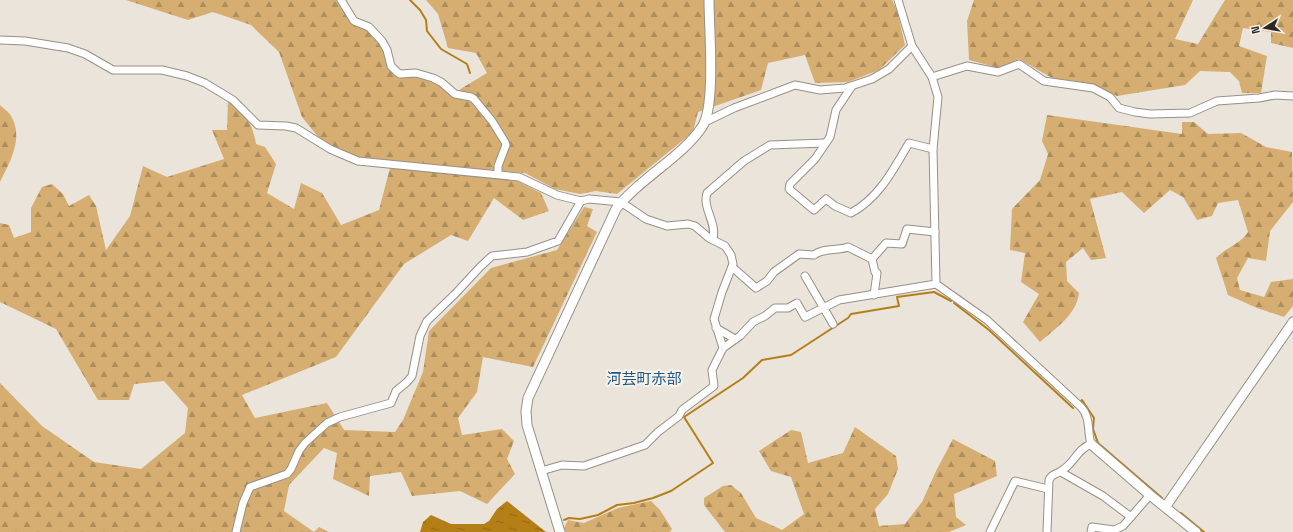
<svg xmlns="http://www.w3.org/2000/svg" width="1293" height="532" viewBox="0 0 1293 532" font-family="'Space Grotesk','Noto Sans JP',sans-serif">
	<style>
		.forest { fill: url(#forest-firs) }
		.water { fill: url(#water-ripples) }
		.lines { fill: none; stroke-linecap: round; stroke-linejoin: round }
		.stream { stroke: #b57f17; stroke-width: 2 }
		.minor-casing { stroke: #969087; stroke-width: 9 }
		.tertiary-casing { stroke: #969087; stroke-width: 11 }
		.minor { stroke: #fff; stroke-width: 7 }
		.tertiary { stroke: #fff; stroke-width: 9 }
		.labels { text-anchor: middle; stroke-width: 4; stroke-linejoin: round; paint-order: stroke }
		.quarter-label { font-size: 15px; fill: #1c5989; stroke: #f8f1e7 }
	</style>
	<defs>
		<pattern id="forest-firs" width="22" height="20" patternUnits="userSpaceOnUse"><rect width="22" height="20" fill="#d6ae72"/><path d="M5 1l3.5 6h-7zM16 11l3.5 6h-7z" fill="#ae8e5d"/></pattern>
		<pattern id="water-ripples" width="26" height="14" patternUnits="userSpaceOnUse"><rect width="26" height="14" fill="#b57f17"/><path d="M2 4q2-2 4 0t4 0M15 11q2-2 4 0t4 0" fill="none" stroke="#936815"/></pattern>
	</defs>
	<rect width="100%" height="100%" fill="#ebe4da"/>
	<g class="forest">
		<polygon points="126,0 338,0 349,18 368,29 385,53 388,67 440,83 452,96 462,88 487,73 476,53 448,48 438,14 426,0 892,0 897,10 905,45 879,70 848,82 815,83 805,55 768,63 761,90 698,112 693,132 617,194 596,191 580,194 555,189 525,173 366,159 348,154 319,138 302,117 279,52 251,25 213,12 188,20"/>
		<polygon points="974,0 1193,0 1175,39 1198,44 1225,0 1293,0 1293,48 1271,43 1271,32 1243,28 1239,46 1267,56 1261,93 1242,93 1239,81 1230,72 1200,71 1185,85 1117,96 1093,85 1052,78 1019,59 999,68 969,60 967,21"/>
		<path d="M228 100C244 113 253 123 256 144L265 147 276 164 267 193 294 209 301 183 322 193 341 225 379 210 390 168 513 179 541 193 549 211 523 220 494 198 468 241 451 235 404 264 336 357 242 395 255 418 327 403 344 430 395 432 403 420 423 372 429 331 491 268 557 250 584 207 593 209 587 226 597 232 533 367 483 357 477 392 458 418 462 435 502 429 514 441 507 459 515 474 487 504 460 491 412 496 401 472 370 476 369 496 333 479 337 453 324 448 289 485 284 511 314 532 319 527 329 532H0V383L42 426 94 462 141 469 185 433 188 408 164 381 134 384 129 400H98L56 329 0 302V223L9 225 14 238 31 232V208L42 187 52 184 63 194 69 206 89 195 96 206 106 250 130 216 143 166 167 177 224 159 212 130H227Z"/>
		<path d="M0 105C3 108 9 112 11 116 24 138 10 162 0 182Z"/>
		<path d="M1047 115 1182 134V122H1194L1208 134 1241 133 1266 147 1292 152 1293 202 1270 231 1266 261 1248 258 1237 278 1240 290 1264 297 1271 282 1293 279V306L1284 317 1257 308 1228 295 1216 258C1225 248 1242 243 1248 232L1238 200 1218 203 1212 216 1197 220 1183 197 1170 190 1144 213 1122 192 1090 199 1106 258 1091 260 1083 248 1066 262 1067 281 1079 293C1077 314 1055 329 1040 342L1023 322 1039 294 1021 282 1025 253 1010 250 1012 209 1040 180 1048 154 1042 141Z"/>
		<polygon points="855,427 896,456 898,469 888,494 875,509 879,526 905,524 922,502 937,469 953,439 995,461 997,476 954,494 956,517 966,525 949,532 725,532 704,505 704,498 723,486 731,485 741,493 756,518 782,530 804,514 791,477 771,471 759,451 791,430 801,432 808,463 843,453"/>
		<polygon points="651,501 660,510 672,529 670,532 566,532 564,528 568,520 584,523 618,508"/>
	</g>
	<polygon class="water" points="507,501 546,532 420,532 423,522 431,515 451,524 484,524 489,521 497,509"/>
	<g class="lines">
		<g class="stream">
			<polyline points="410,0 420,10 426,20 427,31 441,49 467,64 470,73"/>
			<polyline points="954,303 989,330 1073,408"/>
			<polyline points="1080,402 1082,400 1094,418 1093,429 1098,443 1162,498"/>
			<polyline points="1181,513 1204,532"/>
			<polyline points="564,520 569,518 580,519 598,515 617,505 634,503 653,498 671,491 713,463 684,417 743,378 762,360 791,355 848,318 851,314 899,306 897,297 934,292 951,301"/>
		</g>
		<defs>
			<g id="minor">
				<polyline points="341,0 354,21 369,27 382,41 387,50 391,66 397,72 400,74 416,73 433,78 441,82 455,94 471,97 474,99 492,121 505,142 506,145 498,166 498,174"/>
				<polyline points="898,0 912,46 932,77 938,97 933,149 936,284"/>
				<polyline points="0,40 25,41 68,48 85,54 113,70 162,70 187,76 205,83 233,100 258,125 286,126 296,128 330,149 358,161 519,177 557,195 581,201 589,199 621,202 646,219 667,226 688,224 695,226 709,238 725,246 731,255 733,264 722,292 714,319 723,348"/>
				<polyline points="932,77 967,66 998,72 1019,64 1044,81 1093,88 1110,97 1119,108 1135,112 1150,114 1190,113 1217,101 1259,98 1275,95 1293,96"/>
				<path d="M852 86 836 110 830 137 815 159 790 184 789 189 814 210 826 199 835 206 851 213C879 198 893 170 909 143L933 149"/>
				<polyline points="705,122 734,108 795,85 820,90 845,88 872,79 889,69 912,46"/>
				<path d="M713 239C717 222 702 208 707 193L744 161 770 145 825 143"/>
				<polyline points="872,259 886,243 902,244 907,229 935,232"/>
				<path d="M732 267 756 288 767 281 774 272 799 254 814 255C822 248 838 251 848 247L872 259 875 272 877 273 874 295"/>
				<polyline points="805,276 833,324"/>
				<polyline points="716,328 735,339"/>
				<path d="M541 471 562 465 584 466 645 445 658 432 679 416 682 410 714 386 712 370 723 348 740 336 753 322 765 316 775 308H788L797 303 805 317 839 300 936 284 987 320 1081 407C1091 418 1087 431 1091 444 1077 449 1074 464 1061 471 1056 475 1052 473 1049 480L1047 532"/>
				<polyline points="1061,472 1103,496 1131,517"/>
				<polyline points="236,532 243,503 250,487 287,474 291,469 299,451 305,443 327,423 340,417 391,403 396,391 407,382 412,376 420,336 427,321 456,293 480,267 492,256 527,252 558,241 581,201"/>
				<polyline points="990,532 1015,481 1048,489"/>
				<polyline points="1091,532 1092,527 1114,530 1123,526 1150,495"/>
			</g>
			<g id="tertiary">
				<polyline points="1091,444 1150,495 1196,532"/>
				<polyline points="1166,506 1293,322"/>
				<path d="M560 532 527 425 526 411 528 398 616 209C639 179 682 157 702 127 716 107 709 28 709 0"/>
			</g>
		</defs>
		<use href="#minor" class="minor-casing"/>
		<use href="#tertiary" class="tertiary-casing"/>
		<use href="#minor" class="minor"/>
		<use href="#tertiary" class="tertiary"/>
	</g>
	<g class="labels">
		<g class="quarter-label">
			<text x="644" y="384">河芸町赤部</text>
		</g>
	</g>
	<g transform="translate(1265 28) rotate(258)" stroke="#f8f1e7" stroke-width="3" paint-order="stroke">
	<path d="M0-3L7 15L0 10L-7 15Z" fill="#2a2724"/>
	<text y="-6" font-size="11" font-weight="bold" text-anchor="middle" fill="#2a2724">N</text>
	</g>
</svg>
